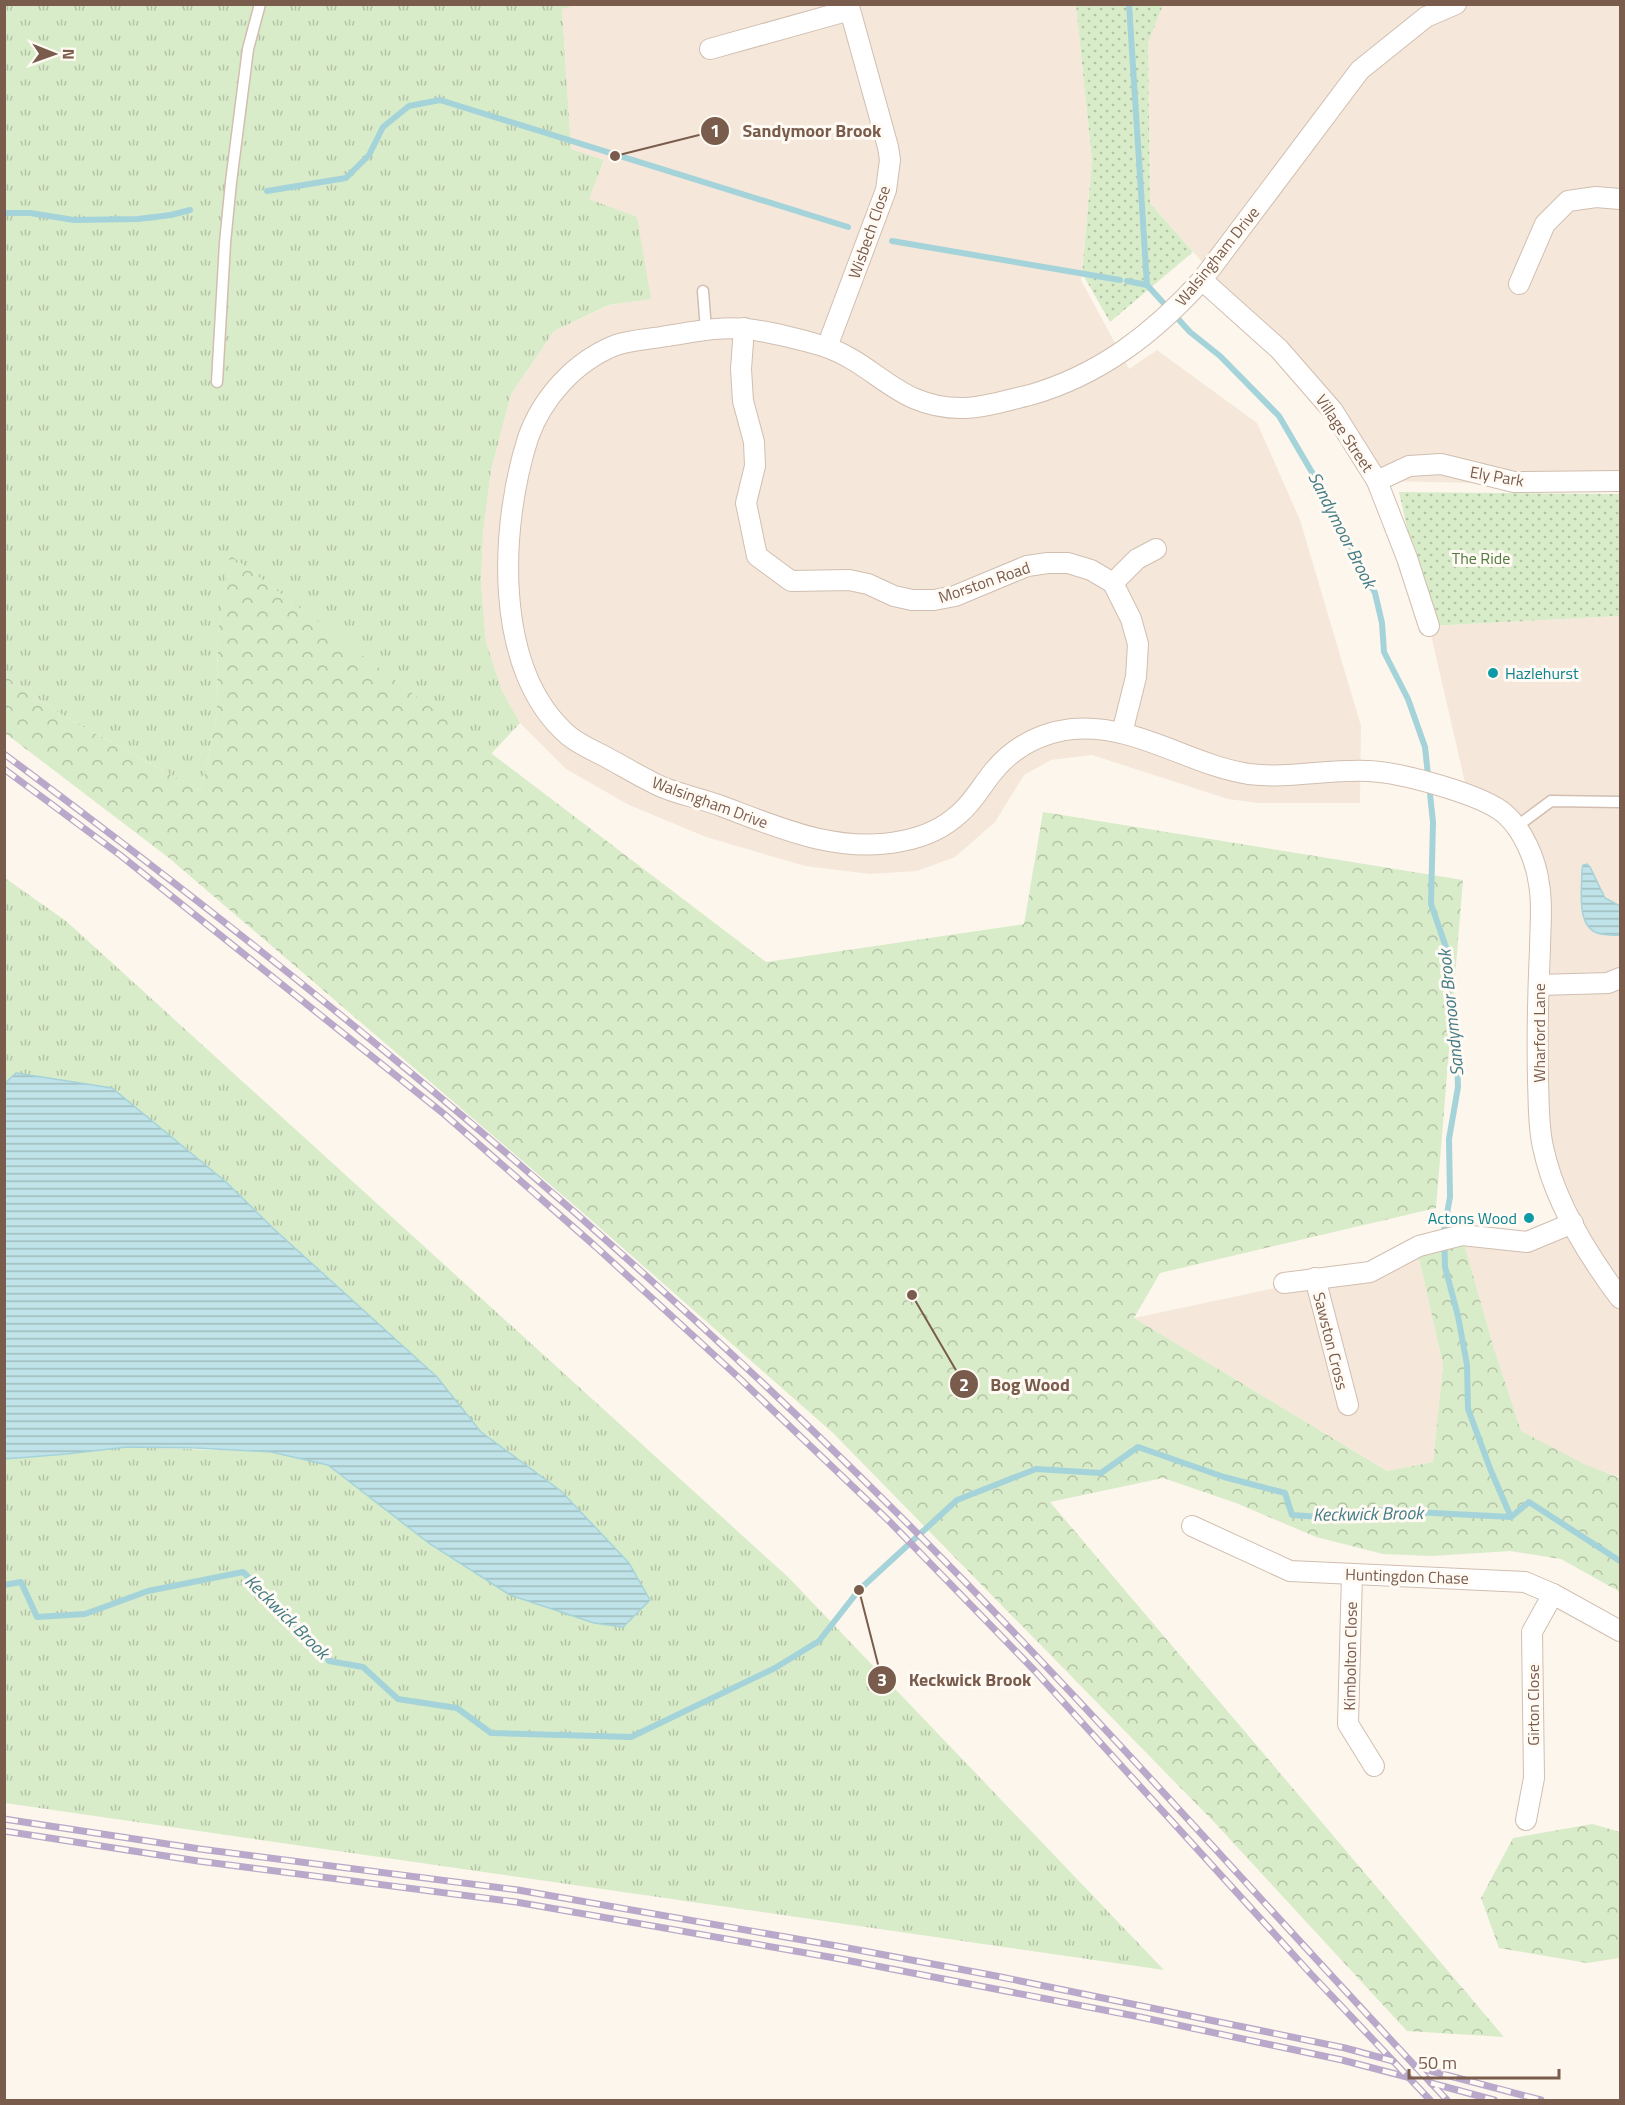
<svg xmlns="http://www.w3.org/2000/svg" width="1625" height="2105" viewBox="0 0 1625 2105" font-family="'Titillium Web',sans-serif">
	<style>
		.residential { fill: #f5e8da }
		.grass { fill: url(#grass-tufts) }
		.forest { fill: url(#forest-crowns) }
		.park { fill: url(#park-dots) }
		.water { fill: url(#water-rules); stroke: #a5d3da; stroke-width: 1.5 }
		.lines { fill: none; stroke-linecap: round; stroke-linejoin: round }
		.stream { stroke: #a5d3da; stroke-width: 6 }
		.lane-casing { stroke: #d1beb0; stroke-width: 13 }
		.street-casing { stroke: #d1beb0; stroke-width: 22 }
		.lane { stroke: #fff; stroke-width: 10 }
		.street { stroke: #fff; stroke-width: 20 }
		.rail-casing { stroke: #b9a8c9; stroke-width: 7 }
		.rail { stroke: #fffaf3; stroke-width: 4.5; stroke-dasharray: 14; stroke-linecap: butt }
		.culture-dot { fill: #0f9aa8; stroke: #fffaf3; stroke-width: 2 }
		.labels { text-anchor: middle; stroke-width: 6; stroke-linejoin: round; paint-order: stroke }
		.street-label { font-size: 16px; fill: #7a5c4d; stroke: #fffaf3 }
		.park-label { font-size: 16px; fill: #537a41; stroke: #fffaf3 }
		.culture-label { font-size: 16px; fill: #0d838f; stroke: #fffaf3; text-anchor: start }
		.water-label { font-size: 18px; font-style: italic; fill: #437c86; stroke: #fffaf3 }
		.leader { fill: none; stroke: #7a5c4d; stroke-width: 2 }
		.callout-dot { fill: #7a5c4d; stroke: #fffaf3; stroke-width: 2 }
		.mark-label { font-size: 18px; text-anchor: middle; font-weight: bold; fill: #fff }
		.callout-label { font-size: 18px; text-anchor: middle; font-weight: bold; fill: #7a5c4d; stroke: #fffaf3; stroke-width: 6; stroke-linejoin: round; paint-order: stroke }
	</style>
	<defs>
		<pattern id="grass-tufts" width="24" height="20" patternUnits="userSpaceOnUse" patternTransform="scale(1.5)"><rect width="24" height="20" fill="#d8ecc9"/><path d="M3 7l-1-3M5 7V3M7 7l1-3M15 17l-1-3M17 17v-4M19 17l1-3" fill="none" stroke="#b4c2a5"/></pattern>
		<pattern id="forest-crowns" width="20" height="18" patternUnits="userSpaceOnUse" patternTransform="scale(1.5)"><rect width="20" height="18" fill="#d8ecc9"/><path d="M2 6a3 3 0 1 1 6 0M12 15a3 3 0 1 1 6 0" fill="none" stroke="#b4c2a5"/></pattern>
		<pattern id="park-dots" width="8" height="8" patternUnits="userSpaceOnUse" patternTransform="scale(1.5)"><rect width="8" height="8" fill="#d8ecc9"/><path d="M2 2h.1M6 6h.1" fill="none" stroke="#b4c2a5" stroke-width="1.8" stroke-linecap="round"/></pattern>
		<pattern id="water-rules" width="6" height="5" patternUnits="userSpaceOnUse" patternTransform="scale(1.5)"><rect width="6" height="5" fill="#bfe3e8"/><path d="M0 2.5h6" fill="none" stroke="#a0bbbe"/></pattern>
	</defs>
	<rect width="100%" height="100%" fill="#fdf6ec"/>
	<g class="residential">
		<polygon points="576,4 1076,5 1092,161 1081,280 1129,369 1157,350 1257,423 1300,520 1361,726 1360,803 1258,803 1228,799 1092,755 1051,760 1024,775 995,822 955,857 917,871 870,874 805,866 706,837 627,804 566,769 520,723 502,691 486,642 481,583 483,533 491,471 511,394 554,331 610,305 650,299 588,199 604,161 571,149 562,8"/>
		<polygon points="1163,5 1620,5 1620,486 1378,481 1279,349 1150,203 1148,43"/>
		<polygon points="1620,616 1620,1477 1584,1465 1521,1431 1492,1342 1462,1236 1527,1244 1573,1223 1550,1170 1539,853 1466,787 1429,626"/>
		<polygon points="1417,1249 1443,1365 1433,1462 1387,1471 1134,1318 1318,1279"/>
	</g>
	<g class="grass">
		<polygon points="4,5 576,5 562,9 571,149 604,160 589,199 637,217 651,299 609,305 554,331 511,394 491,471 483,533 481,583 486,642 502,691 520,723 491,754 231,556 218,633 217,713 201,791 65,717 5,676"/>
		<polygon points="5,878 66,921 788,1577 1164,1970 5,1803 5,1459 67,1454 127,1447 271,1452 328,1465 430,1544 629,1563 561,1491 481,1432 437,1377 275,1230 226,1182 16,1073 5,1084"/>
	</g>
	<g class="forest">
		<polygon points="230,555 766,962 1024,924 1043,812 1463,880 1436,1208 1160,1273 1134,1318 1387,1471 1433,1462 1443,1365 1417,1249 1462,1236 1492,1342 1521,1431 1584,1464 1620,1478 1620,1592 1561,1559 1510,1551 1432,1556 1383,1554 1316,1537 1236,1503 1163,1478 1050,1502 1504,2037 1407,2031 1214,1822 833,1433 582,1212 169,858 5,733 5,676 65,717 201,791 217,713 218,633"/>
		<polygon points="1592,1824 1620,1832 1620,1958 1587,1963 1499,1948 1481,1898 1513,1838"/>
	</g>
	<g class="park">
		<polygon points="1076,5 1163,5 1148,43 1150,203 1193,252 1110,322 1082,273 1092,161"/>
		<polygon points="1399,492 1620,494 1620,616 1429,626"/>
	</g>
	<g class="water">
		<path d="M1587 864 1590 867 1605 898 1620 906V935C1614 936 1608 935 1601 934 1575 929 1582 890 1582 870L1583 865Z"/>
		<polygon points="16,1073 112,1088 226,1182 275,1230 437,1377 481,1432 561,1491 629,1563 650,1600 623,1627 594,1623 510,1595 430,1544 328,1465 271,1452 196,1448 127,1447 67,1454 5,1459 4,1084"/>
	</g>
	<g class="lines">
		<g class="stream">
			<polyline points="1129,4 1147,285"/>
			<polyline points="267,191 346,178 369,155 383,127 409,106 440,100 848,227"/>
			<polyline points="4,213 30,213 74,220 138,219 171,215 190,210"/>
			<polyline points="892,241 1120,280"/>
			<polyline points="1127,281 1147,285 1190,332 1220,356 1279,416 1337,515 1350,545 1375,593 1382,623 1384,652 1408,699 1425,747 1433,822 1431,904 1449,956 1448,994 1457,1055 1458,1087 1449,1139 1450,1197 1444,1230 1445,1267 1458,1316 1467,1365 1468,1409 1491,1471 1511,1517"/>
			<polyline points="4,1585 21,1582 37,1617 85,1614 148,1591 243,1572 283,1609 329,1661 363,1667 398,1699 457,1708 491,1733 631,1737 775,1668 819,1641 859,1590 957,1500 1036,1469 1101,1473 1138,1447 1224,1477 1285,1493 1292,1515 1335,1518 1375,1510 1511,1517 1529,1502 1620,1561"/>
		</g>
		<defs>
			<g id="lane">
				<polyline points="703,291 706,330"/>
				<polyline points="217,382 225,243 231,182 248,49 260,4"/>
				<polyline points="1516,827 1551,801 1620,802"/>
			</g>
			<g id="street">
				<path d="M1456 4 1426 17 1360 70 1202 280C1154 333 1100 375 1030 395 1008 400 987 407 965 408 898 410 878 364 823 346 803 340 767 331 746 329 720 326 693 332 667 336 651 339 631 340 616 345 575 361 542 398 528 438 500 526 492 670 569 736 579 744 592 750 604 756 623 766 642 778 662 787 681 795 704 799 724 807 782 829 839 854 902 841 924 837 944 828 960 813 974 801 982 785 993 772 1013 747 1040 733 1072 729 1135 723 1189 765 1249 774 1289 779 1328 769 1368 771 1399 772 1482 794 1505 814 1523 830 1536 860 1539 884 1543 905 1540 928 1540 949 1538 993 1537 1037 1538 1081 1539 1103 1538 1125 1543 1147 1554 1201 1587 1254 1620 1298"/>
				<polyline points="710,49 850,10 888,147 890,160 886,190 827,347"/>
				<polyline points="1202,280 1279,349 1333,411 1377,481 1407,558 1429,626"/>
				<polyline points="1519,284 1545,224 1568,201 1596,197 1620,199"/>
				<polyline points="744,328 741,369 743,401 754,442 755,466 746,503 757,556 791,581 849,580 868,584 894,596 912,600 934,600 955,596 1027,566 1048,563 1068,563 1091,570 1113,583 1131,619 1138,644 1136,677 1122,733"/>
				<polyline points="1377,481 1409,466 1441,464 1514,482 1620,481"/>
				<polyline points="1113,583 1137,559 1156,549"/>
				<polyline points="1539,985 1608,983 1620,978"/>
				<polyline points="1315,1278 1348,1405"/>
				<polyline points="1284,1283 1370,1272 1419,1246 1462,1235 1527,1242 1573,1223"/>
				<polyline points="1192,1526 1290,1571 1525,1582 1553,1594 1620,1631"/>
				<polyline points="1352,1574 1348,1724 1374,1766"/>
				<polyline points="1526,1820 1534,1778 1532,1632 1553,1594"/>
			</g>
		</defs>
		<use href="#lane" class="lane-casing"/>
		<use href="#street" class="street-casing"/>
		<use href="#lane" class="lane"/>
		<use href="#street" class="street"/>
		<defs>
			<g id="rail">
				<path d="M4 754C318 987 620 1237 897 1513 1087 1702 1263 1905 1447 2100"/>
				<polyline points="4,769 120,855 444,1114 595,1246 737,1376 889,1521 1035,1671 1310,1973 1430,2100"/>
				<polyline points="4,1819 200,1849 518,1890 837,1946 996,1976 1345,2048 1393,2061"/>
				<polyline points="4,1831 198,1861 516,1902 835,1958 1140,2017 1342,2060 1407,2077"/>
				<polyline points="1416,2067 1541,2100"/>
				<polyline points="1431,2083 1494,2100"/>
			</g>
		</defs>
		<use href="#rail" class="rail-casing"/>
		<use href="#rail" class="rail"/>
	</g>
	<g class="culture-dot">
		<circle cx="1493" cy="673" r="6"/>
		<circle cx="1529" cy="1218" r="6"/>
	</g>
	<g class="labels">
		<g class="street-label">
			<text transform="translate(869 232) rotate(-71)" y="6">Wisbech Close</text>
			<text transform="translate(1217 256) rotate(-51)" y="6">Walsingham Drive</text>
			<text transform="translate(1345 433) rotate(56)" y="6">Village Street</text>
			<text transform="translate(1497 476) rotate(10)" y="6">Ely Park</text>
			<text transform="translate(984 582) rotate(-19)" y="6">Morston Road</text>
			<text transform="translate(710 802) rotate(20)" y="6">Walsingham Drive</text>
			<text transform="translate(1539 1033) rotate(-90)" y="6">Wharford Lane</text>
			<text transform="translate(1331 1341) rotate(76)" y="6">Sawston Cross</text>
			<text transform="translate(1407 1576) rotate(2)" y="6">Huntingdon Chase</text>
			<text transform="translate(1350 1656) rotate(-89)" y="6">Kimbolton Close</text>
			<text transform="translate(1533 1705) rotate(-90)" y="6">Girton Close</text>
		</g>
		<g class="park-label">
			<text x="1481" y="564">The Ride</text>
		</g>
		<g class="culture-label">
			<text x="1505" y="679">Hazlehurst</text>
			<text x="1517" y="1224" text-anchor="end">Actons Wood</text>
		</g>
		<g class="water-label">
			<text transform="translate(1342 530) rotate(63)" y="6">Sandymoor Brook</text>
			<text transform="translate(1451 1013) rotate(-96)" y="6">Sandymoor Brook</text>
			<text transform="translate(1368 1514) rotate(-1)" y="6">Keckwick Brook</text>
			<text transform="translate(287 1617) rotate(45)" y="6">Keckwick Brook</text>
		</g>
	</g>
	<path class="leader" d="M615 156L715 131M912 1295L964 1384M859 1590L882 1680"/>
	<g class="callout-dot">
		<circle cx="615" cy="156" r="6"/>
		<circle cx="912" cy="1295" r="6"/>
		<circle cx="859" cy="1590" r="6"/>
		<circle cx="715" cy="131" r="15"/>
		<circle cx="964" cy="1384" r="15"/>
		<circle cx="882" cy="1680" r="15"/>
	</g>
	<g class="mark-label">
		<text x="715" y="137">1</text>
		<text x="964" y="1391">2</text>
		<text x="882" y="1686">3</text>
	</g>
	<g class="callout-label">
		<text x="812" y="137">Sandymoor Brook</text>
		<text x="1030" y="1391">Bog Wood</text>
		<text x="970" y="1686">Keckwick Brook</text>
	</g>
	<rect width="1625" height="2105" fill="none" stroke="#7a5c4d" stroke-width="12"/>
	<g transform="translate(54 54) rotate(91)" stroke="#fffaf3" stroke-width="4.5" paint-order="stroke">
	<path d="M0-4.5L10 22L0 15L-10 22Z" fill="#7a5c4d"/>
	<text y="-9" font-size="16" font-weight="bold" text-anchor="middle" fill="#7a5c4d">N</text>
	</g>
	<path d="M1409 2069v9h150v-9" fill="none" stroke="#7a5c4d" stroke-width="3"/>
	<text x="1418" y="2069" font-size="18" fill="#7a5c4d" stroke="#fffaf3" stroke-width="4.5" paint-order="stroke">50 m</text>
</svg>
